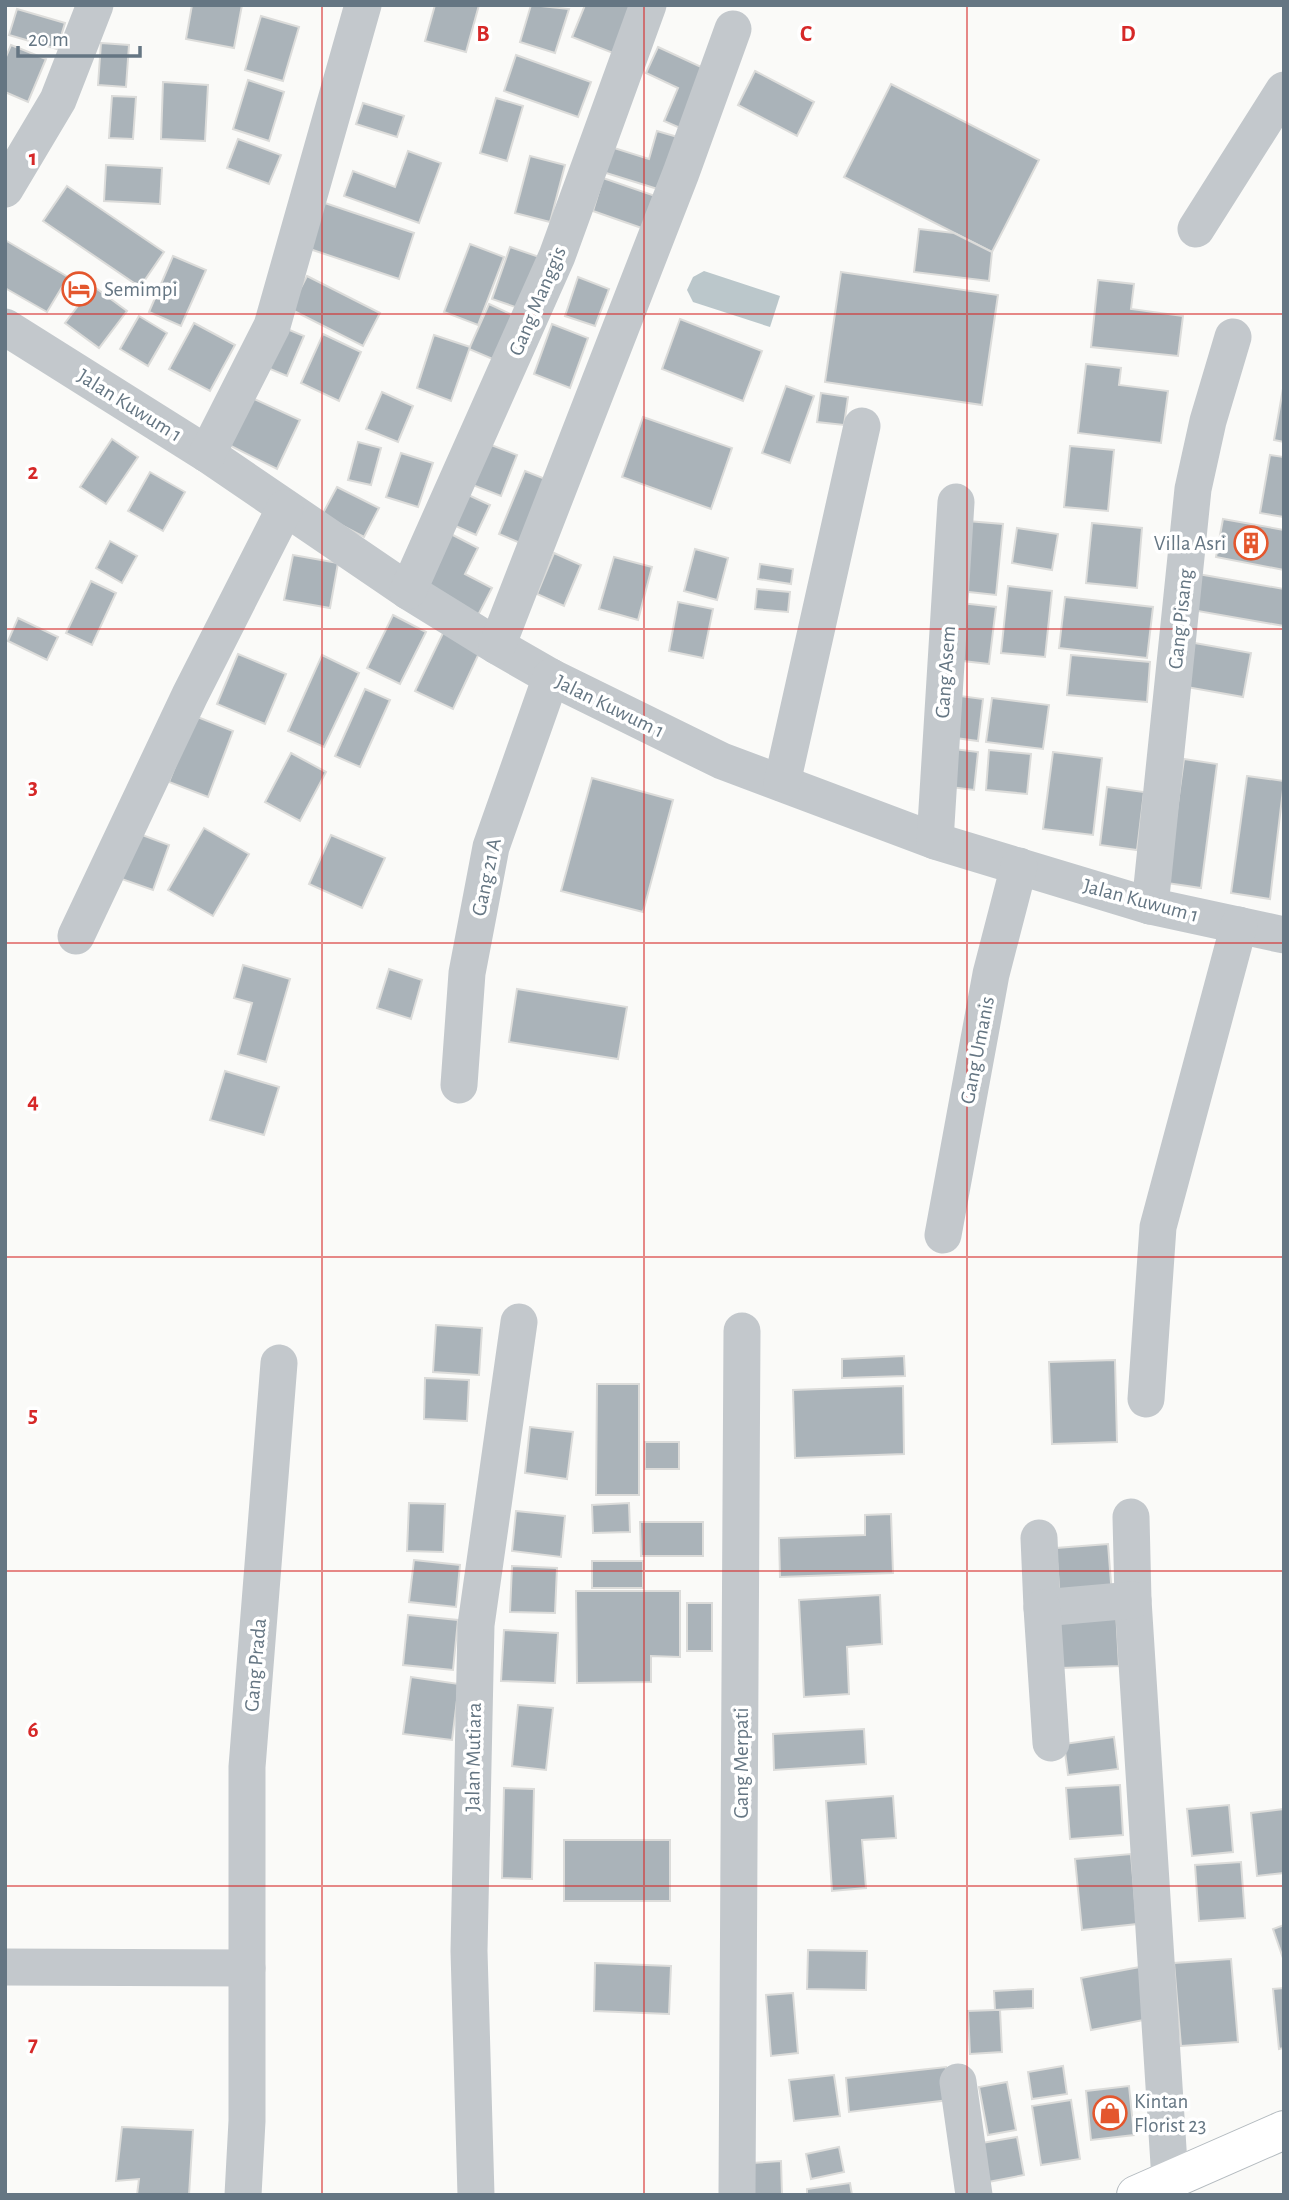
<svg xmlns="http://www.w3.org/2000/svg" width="1289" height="2200" viewBox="0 0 1289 2200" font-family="'Alegreya Sans',sans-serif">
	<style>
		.water { fill: #bbc7cb }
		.building { fill: #aab3b9; stroke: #dcdcda; stroke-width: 2 }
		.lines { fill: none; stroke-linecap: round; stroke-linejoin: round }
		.secondary-casing { stroke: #b3babf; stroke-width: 40 }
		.street { stroke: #c3c8cc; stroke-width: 37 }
		.secondary { stroke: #fff; stroke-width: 38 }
		.grid { fill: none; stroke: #d62828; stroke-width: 2; stroke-opacity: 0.55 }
		.labels { text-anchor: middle; stroke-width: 7; stroke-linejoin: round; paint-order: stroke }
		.poi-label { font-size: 21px; fill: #657683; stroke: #fff; text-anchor: start }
		.street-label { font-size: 21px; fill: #657683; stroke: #fff }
		.grid-label { font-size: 23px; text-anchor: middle; font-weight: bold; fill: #d62828; stroke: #fff; stroke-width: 7; stroke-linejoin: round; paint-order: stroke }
	</style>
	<rect width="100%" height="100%" fill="#fafaf8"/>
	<polygon class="water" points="704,271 780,296 770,327 693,302 687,290 693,277"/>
	<g class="building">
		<polygon points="192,5 242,5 234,48 186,39"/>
		<polygon points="435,5 479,5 466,52 425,41"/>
		<polygon points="531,5 569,9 555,53 520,42"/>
		<polygon points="585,5 632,5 613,53 572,37"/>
		<polygon points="17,9 65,23 57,49 9,35"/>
		<polygon points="261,16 299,27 283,81 245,70"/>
		<polygon points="101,43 129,45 126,87 98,85"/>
		<polygon points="11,45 46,59 28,102 5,92 5,59"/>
		<polygon points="658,47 712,72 687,131 664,121 678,88 646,73"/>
		<polygon points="516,55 591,82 578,117 504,91"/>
		<polygon points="755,71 814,102 797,136 738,105"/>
		<polygon points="248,80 284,92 269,141 233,129"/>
		<polygon points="163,82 208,85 205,141 161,139"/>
		<polygon points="891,84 1039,160 992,252 844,177"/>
		<polygon points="112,96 136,97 133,139 109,138"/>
		<polygon points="496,98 523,106 507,161 480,153"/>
		<polygon points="363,103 404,116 397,137 356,124"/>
		<polygon points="657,131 681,138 664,191 603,172 611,147 649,159"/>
		<polygon points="238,139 281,155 269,184 227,168"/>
		<polygon points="408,151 441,163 419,223 344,196 353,171 395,187"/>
		<polygon points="530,156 565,165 550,222 515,213"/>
		<polygon points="106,165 162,168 160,204 104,201"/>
		<polygon points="603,178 664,199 653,232 593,211"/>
		<polygon points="67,186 164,252 140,287 43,221"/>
		<polygon points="310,198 414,233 399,279 295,244"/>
		<polygon points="919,229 954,233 992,252 989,281 914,272"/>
		<polygon points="5,240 68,277 47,312 5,288"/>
		<polygon points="470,244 504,257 478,325 444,312"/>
		<polygon points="510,247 548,260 530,312 492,299"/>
		<polygon points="173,256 206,270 181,326 149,312"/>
		<polygon points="841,272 998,295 982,405 825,382"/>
		<polygon points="307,276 380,313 363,346 290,309"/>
		<polygon points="578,277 609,289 595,326 565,316"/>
		<polygon points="1098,280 1134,284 1131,309 1183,316 1178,356 1091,347"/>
		<polygon points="93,286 127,311 99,348 65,323"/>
		<polygon points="489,304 521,319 502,363 469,349"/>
		<polygon points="139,316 167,333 148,366 120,349"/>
		<polygon points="680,319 762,351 743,401 662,369"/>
		<polygon points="194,323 235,345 210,391 169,369"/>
		<polygon points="275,324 304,336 287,376 258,364"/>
		<polygon points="552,324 588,338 570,388 534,374"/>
		<polygon points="323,334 361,352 339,401 301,383"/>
		<polygon points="434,335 470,347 451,401 417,388"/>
		<polygon points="1086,364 1121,368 1119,385 1168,391 1161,443 1078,433"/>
		<polygon points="1284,383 1284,442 1274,440"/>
		<polygon points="786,386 814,396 790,463 762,453"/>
		<polygon points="382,392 413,406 398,442 366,429"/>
		<polygon points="821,393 848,397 844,425 817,422"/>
		<polygon points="250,397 300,420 277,469 227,444"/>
		<polygon points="643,417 732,448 711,509 622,477"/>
		<polygon points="112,439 138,457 106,504 80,487"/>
		<polygon points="358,442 381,448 371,485 348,480"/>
		<polygon points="486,443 517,455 501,496 470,484"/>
		<polygon points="1070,446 1114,450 1108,511 1064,507"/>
		<polygon points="401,453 433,463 418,507 386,497"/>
		<polygon points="1270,455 1284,457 1284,517 1260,513"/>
		<polygon points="525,471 558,484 532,548 499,534"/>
		<polygon points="150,472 185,492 163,531 128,511"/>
		<polygon points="337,487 379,508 364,537 322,515"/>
		<polygon points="464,493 490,505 476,535 451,524"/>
		<polygon points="1223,519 1284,530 1284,570 1216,557"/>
		<polygon points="967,521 1003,524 996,595 960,591"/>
		<polygon points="1092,523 1142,528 1137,588 1086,583"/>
		<polygon points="1017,528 1058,534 1052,570 1012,563"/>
		<polygon points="447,532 478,548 465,574 492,588 474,623 416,594"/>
		<polygon points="110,541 137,556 122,583 96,568"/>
		<polygon points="695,549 728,558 717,600 684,591"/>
		<polygon points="554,553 581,565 564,606 537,594"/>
		<polygon points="293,555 338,563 330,608 284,600"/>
		<polygon points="614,557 652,567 638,620 599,609"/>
		<polygon points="760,564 793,569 791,584 758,579"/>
		<polygon points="1198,574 1284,589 1284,626 1192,610"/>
		<polygon points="91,581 116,593 92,645 66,633"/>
		<polygon points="1008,586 1052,591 1045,657 1001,653"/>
		<polygon points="757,589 790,592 788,612 755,609"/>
		<polygon points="1065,597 1153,607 1147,658 1059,648"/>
		<polygon points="678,602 713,609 703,658 669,651"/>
		<polygon points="961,603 996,607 989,664 954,660"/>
		<polygon points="393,615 426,632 400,684 367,668"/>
		<polygon points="18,618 58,637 47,660 8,641"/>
		<polygon points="444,631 481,649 453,709 415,691"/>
		<polygon points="1189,642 1251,653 1243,697 1181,686"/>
		<polygon points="238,654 286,674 265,724 217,704"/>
		<polygon points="322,655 359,673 324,747 288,731"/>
		<polygon points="1071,655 1150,662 1147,702 1067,695"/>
		<polygon points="365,689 390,700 360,767 335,756"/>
		<polygon points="953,695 983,699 978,741 948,737"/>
		<polygon points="992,698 1049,705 1043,749 986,742"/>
		<polygon points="195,716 233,731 208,797 169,782"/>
		<polygon points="946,748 978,752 974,790 942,786"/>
		<polygon points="989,750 1031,754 1027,794 986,790"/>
		<polygon points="1053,752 1102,758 1093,835 1043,829"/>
		<polygon points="291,753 326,772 300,821 265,802"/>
		<polygon points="1184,759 1217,764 1201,888 1167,883"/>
		<polygon points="1247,776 1284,781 1270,899 1231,893"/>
		<polygon points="592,778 673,800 643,912 561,891"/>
		<polygon points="1107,787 1144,792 1137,850 1100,845"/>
		<polygon points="204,828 249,854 213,916 168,890"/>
		<polygon points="129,830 169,845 153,890 113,876"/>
		<polygon points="331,835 385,858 362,908 309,884"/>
		<polygon points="243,965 290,979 266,1062 238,1054 252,1003 234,998"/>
		<polygon points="389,969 422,980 411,1019 377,1008"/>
		<polygon points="517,989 627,1007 618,1059 509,1042"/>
		<polygon points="225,1071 279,1087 264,1135 210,1120"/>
		<polygon points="436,1325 482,1328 479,1375 433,1372"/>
		<polygon points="904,1356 905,1376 842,1378 842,1359"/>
		<polygon points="1115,1360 1117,1442 1052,1444 1049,1362"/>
		<polygon points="425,1378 469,1380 467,1421 424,1419"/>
		<polygon points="597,1384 639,1384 639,1495 596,1495"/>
		<polygon points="903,1386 904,1454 795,1458 793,1390"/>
		<polygon points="530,1427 573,1432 567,1479 525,1473"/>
		<rect x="645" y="1442" width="34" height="27"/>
		<polygon points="409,1503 445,1504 443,1552 407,1551"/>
		<polygon points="629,1503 630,1532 593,1533 592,1505"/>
		<polygon points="516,1511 565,1516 561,1557 512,1551"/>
		<polygon points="891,1514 893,1573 780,1577 779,1538 865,1535 865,1515"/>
		<polygon points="640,1522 703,1522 703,1556 641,1556"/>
		<polygon points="1108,1544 1112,1596 1060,1600 1056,1548"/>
		<polygon points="414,1560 460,1565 456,1607 409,1602"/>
		<rect x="592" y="1561" width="51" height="27"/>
		<polygon points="512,1566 557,1568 555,1613 510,1612"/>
		<polygon points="576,1591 680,1591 680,1657 651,1656 651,1682 577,1683"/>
		<polygon points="880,1595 882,1644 847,1647 849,1694 804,1697 799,1600"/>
		<rect x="687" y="1603" width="25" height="48"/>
		<polygon points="1116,1610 1119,1666 1061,1668 1058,1613"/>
		<polygon points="408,1615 458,1620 453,1670 403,1665"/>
		<polygon points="504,1630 558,1633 555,1683 501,1681"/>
		<polygon points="411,1677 459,1684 452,1740 403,1734"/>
		<polygon points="518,1705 553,1708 546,1770 512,1766"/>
		<polygon points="864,1729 866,1764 774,1770 773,1734"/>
		<polygon points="1114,1737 1118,1769 1068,1775 1064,1744"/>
		<polygon points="1120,1785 1123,1835 1070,1839 1066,1788"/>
		<polygon points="504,1788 534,1789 532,1879 502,1878"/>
		<polygon points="893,1796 896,1838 862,1840 866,1888 832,1891 826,1801"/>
		<polygon points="1229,1805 1233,1852 1192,1856 1187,1809"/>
		<polygon points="1284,1809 1284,1873 1257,1876 1251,1813"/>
		<rect x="564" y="1840" width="106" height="61"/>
		<polygon points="1131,1854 1137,1924 1082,1930 1075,1859"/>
		<polygon points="1241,1862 1245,1918 1199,1921 1195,1865"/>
		<polygon points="1284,1925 1284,1958 1283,1958 1273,1929"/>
		<polygon points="808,1950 867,1951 866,1990 807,1989"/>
		<polygon points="1231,1959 1238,2042 1181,2046 1174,1963"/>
		<polygon points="595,1963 671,1966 669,2014 594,2011"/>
		<polygon points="1140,1967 1149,2019 1091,2030 1081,1978"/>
		<polygon points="1284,1988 1284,2048 1279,2049 1273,1989"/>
		<polygon points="1033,1989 1033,2008 995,2010 994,1991"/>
		<polygon points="793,1993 798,2053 771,2056 766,1995"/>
		<polygon points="995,2010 1000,2010 1002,2052 970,2054 968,2011"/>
		<polygon points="1063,2066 1067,2094 1032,2099 1028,2072"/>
		<polygon points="946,2067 949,2100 849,2112 846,2078"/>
		<polygon points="834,2075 840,2116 794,2121 789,2080"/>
		<polygon points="1007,2082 1016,2130 988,2135 979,2087"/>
		<polygon points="1129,2086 1134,2135 1091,2140 1086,2091"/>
		<polygon points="1071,2100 1080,2159 1041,2165 1032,2106"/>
		<polygon points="122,2127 193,2130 189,2195 137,2195 139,2179 116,2181"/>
		<polygon points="1017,2137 1024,2175 983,2183 976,2144"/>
		<polygon points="839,2147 844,2172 811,2179 806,2154"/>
		<polygon points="781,2161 782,2195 753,2195 751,2163"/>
		<polygon points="850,2183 852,2195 807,2195 807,2189"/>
	</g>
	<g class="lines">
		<defs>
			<polyline id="secondary" points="1136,2195 1284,2130"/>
		</defs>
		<use href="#secondary" class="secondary-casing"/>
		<g class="street">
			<polyline points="5,189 58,100 95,5"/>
			<polyline points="1196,229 1284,90"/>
			<polyline points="5,327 207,454 408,591 497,646 551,677 722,761 935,841 1150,906 1284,935"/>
			<polyline points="207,454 272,326 363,5"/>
			<polyline points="408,591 557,256 648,5"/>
			<polyline points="497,646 681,173 733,29"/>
			<polyline points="782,783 862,426"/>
			<polyline points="935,841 956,502"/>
			<polyline points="1150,906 1193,489 1208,421 1233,337"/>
			<polyline points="76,936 190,695 285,508"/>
			<polyline points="459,1085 467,973 491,847 551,677"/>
			<polyline points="943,1235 991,974 1019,866"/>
			<polyline points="1146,1399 1158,1227 1239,925"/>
			<polyline points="1131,1517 1133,1600 1170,2180"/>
			<polyline points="1039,1538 1042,1608 1133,1600"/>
			<polyline points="1042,1608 1051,1743"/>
			<polyline points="5,1967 247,1968"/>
			<polyline points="958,2082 974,2195"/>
			<polyline points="243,2195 247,2121 247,1767 279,1363"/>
			<polyline points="476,2195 469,1951 476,1625 519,1322"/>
			<polyline points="737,2195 742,1331"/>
		</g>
		<use href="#secondary" class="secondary"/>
	</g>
	<path class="grid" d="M322 5V2195M644 5V2195M967 5V2195M5 314H1284M5 629H1284M5 943H1284M5 1257H1284M5 1571H1284M5 1886H1284"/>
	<defs>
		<symbol id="hotel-ring" viewBox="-11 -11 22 22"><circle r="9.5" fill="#fff" stroke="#e4572e" stroke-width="1.5"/><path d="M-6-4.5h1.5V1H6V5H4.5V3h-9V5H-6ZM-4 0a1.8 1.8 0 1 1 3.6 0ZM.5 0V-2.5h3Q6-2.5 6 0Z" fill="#e4572e"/></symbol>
		<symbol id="building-ring" viewBox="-11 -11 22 22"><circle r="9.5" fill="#fff" stroke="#e4572e" stroke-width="1.5"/><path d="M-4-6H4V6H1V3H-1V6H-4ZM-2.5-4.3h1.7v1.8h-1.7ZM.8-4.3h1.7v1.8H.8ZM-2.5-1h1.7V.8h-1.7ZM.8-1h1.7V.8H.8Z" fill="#e4572e"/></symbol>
		<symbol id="shop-ring" viewBox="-11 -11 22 22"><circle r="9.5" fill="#fff" stroke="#e4572e" stroke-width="1.5"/><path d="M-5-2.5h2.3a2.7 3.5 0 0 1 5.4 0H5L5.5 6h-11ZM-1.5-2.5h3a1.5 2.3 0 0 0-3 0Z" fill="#e4572e"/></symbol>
	</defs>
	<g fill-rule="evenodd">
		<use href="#hotel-ring" x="60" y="270" width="38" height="38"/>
		<use href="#building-ring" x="1232" y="524" width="38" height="38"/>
		<use href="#shop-ring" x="1091" y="2094" width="38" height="38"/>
	</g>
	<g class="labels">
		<g class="poi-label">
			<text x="104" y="296">Semimpi</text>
			<text x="1226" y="550" text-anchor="end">Villa Asri</text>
			<text x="1134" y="2108">Kintan<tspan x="1134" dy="24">Florist 23</tspan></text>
		</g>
		<g class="street-label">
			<text transform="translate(537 301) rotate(-67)" y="7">Gang Manggis</text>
			<text transform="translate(130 405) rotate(32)" y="7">Jalan Kuwum 1</text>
			<text transform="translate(1180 619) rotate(-84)" y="7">Gang Pisang</text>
			<text transform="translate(945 672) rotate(-86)" y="7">Gang Asem</text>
			<text transform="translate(610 706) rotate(26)" y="7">Jalan Kuwum 1</text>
			<text transform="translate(486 877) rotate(-78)" y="7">Gang 21 A</text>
			<text transform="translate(1141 900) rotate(15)" y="7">Jalan Kuwum 1</text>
			<text transform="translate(977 1050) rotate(-79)" y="7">Gang Umanis</text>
			<text transform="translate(255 1665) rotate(-85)" y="7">Gang Prada</text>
			<text transform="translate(473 1757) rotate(-89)" y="7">Jalan Mutiara</text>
			<text transform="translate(741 1763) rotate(-90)" y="7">Gang Merpati</text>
		</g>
	</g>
	<g class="grid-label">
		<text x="483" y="41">B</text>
		<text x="806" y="41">C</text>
		<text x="1128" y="41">D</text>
		<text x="33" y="165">1</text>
		<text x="33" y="479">2</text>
		<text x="33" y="794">3</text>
		<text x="33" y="1108">4</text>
		<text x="33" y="1422">5</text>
		<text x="33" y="1737">6</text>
		<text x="33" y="2051">7</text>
	</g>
	<rect width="1289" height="2200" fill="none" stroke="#657683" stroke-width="14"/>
	<path d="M18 46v10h122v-10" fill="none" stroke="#657683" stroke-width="3.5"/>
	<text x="28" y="46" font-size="21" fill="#657683" stroke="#ffffff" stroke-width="5" paint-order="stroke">20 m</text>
</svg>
